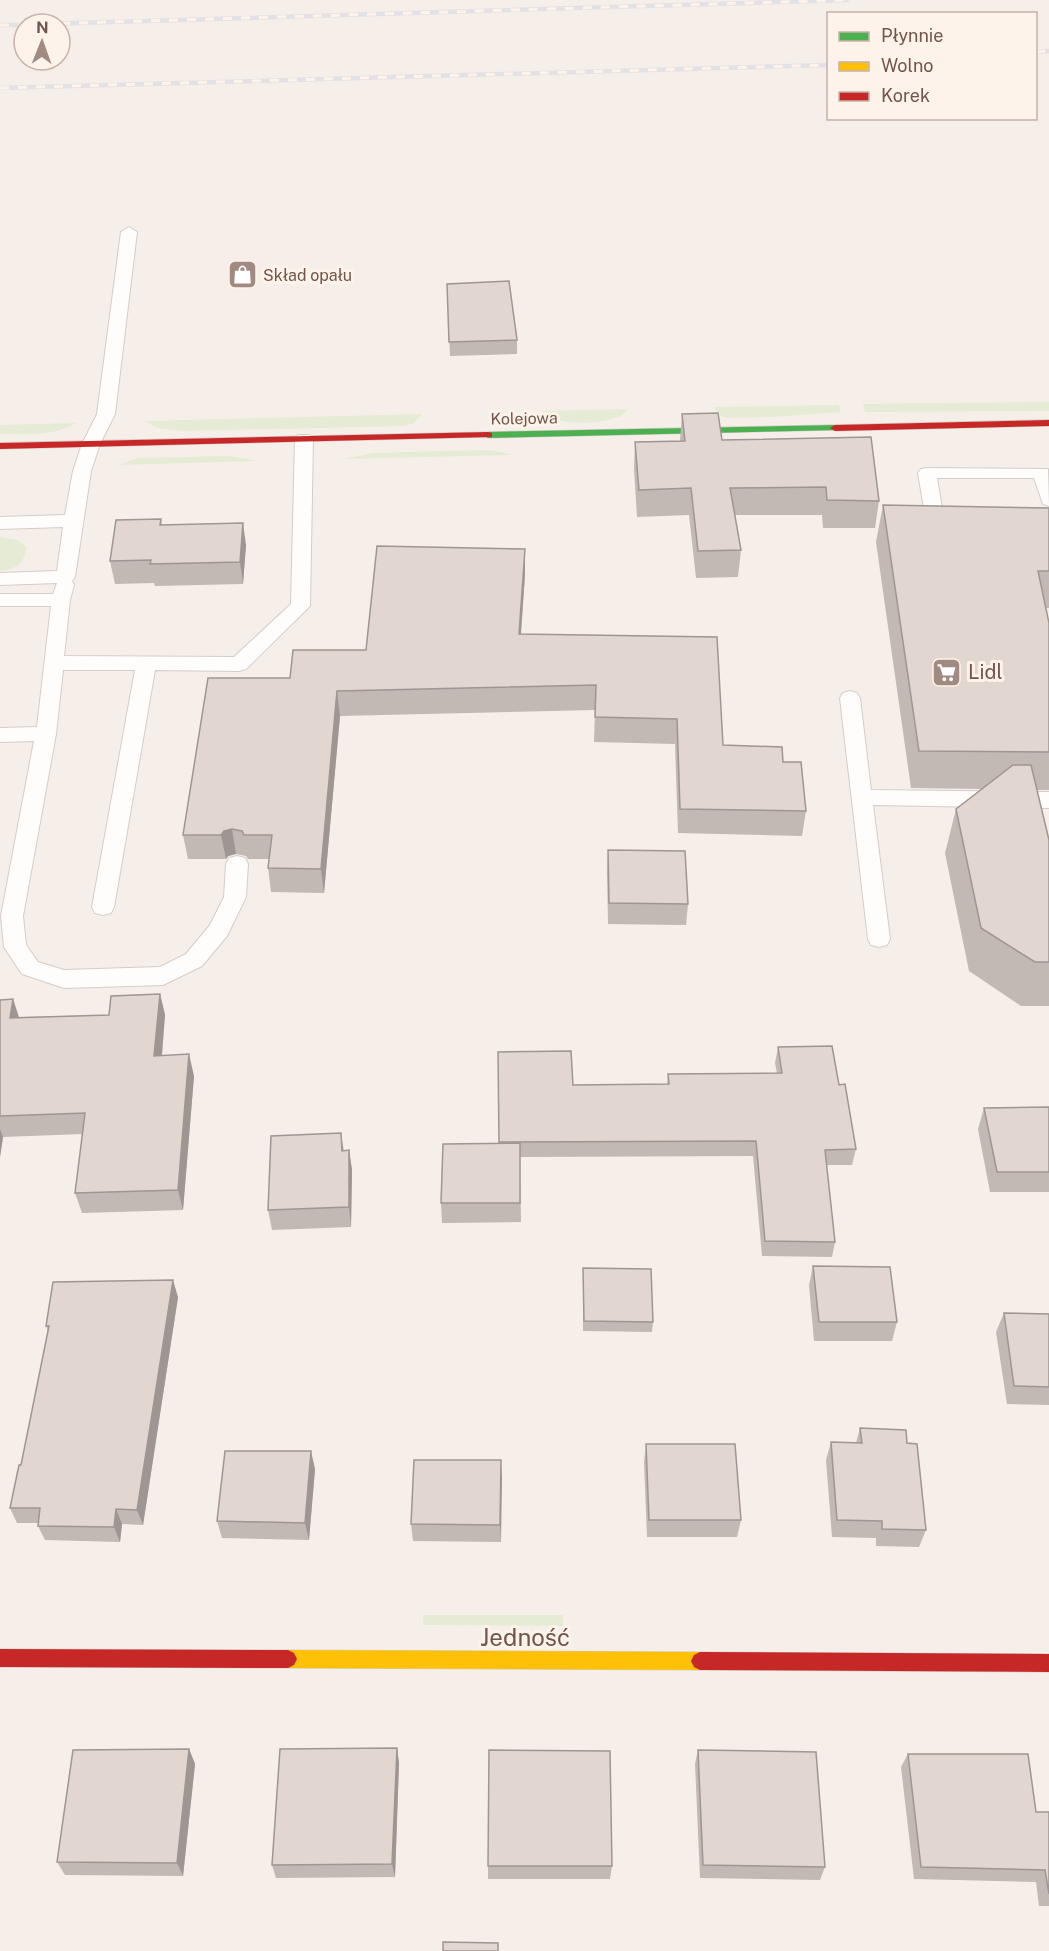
<svg xmlns="http://www.w3.org/2000/svg" width="1049" height="1951" viewBox="0 0 1049 1951" font-family="'Public Sans',sans-serif">
	<style>
		.green { fill: #e5ebd5 }
		.lines { fill: none; stroke-linecap: round; stroke-linejoin: round }
		.lane-casing { stroke: #d5ccc7; stroke-width: 2 }
		.fast-casing { stroke: #d4cbc6; stroke-width: 1 }
		.slow-casing { stroke: #d4cbc6; stroke-width: 1 }
		.jam-casing { stroke: #d4cbc6; stroke-width: 1 }
		.lane { fill: #fefdfc; fill-rule: evenodd }
		.fast { fill: #4caf50; fill-rule: evenodd }
		.slow { fill: #ffc107; fill-rule: evenodd }
		.jam { fill: #c62828; fill-rule: evenodd }
		.rail-casing { stroke: #e3e1e4; stroke-width: 4.5 }
		.rail { stroke: #fef3ea; stroke-width: 3; stroke-dasharray: 9; stroke-linecap: butt }
		.wall { fill: #c2b8b4 }
		.shaded-wall { fill: #9e9692 }
		.building { fill: #e2d6d1; stroke: #9e9692; stroke-width: 1.5 }
		.labels { text-anchor: middle; stroke-width: 6; stroke-linejoin: round; paint-order: stroke }
		.far-poi-label { font-size: 16px; fill: #71544b; stroke: #fef3ea; text-anchor: start }
		.far-street-label { font-size: 16px; fill: #71544b; stroke: #fef3ea }
		.poi-label { font-size: 20px; fill: #71544b; stroke: #fef3ea; text-anchor: start }
		.near-street-label { font-size: 24px; fill: #71544b; stroke: #fef3ea }
	</style>
	<rect width="100%" height="100%" fill="#f6efe9"/>
	<g class="green">
		<polygon points="1049,402 1049,411 865,412 863,404"/>
		<polygon points="839,405 841,412 771,417 726,418 720,416 714,407"/>
		<path d="M628 409C620 426 551 428 543 411Z"/>
		<polygon points="422,414 414,423 405,426 182,431 158,428 144,421"/>
		<path d="M76 423C54 437 25 434 0 434V425Z"/>
		<polygon points="483,450 501,452 511,455 344,459 373,453"/>
		<polygon points="228,456 257,461 119,465 138,458"/>
		<path d="M0 537 18 540 26 547C25 564 16 569 0 571Z"/>
		<polygon points="423,1615 563,1615 563,1626 423,1625"/>
	</g>
	<g class="lines">
		<defs>
			<g id="lane">
				<polygon points="129,227 137,232 115,414 100,444 91,471 75,577 72,581 74,585 70,600 64,656 234,657 291,604 295,439 298,435 310,435 313,439 310,606 246,669 239,671 155,670 114,907 111,913 103,915 95,913 92,907 135,670 63,670 56,734 23,916 26,945 38,962 64,970 160,967 186,954 210,925 224,897 226,864 229,858 237,856 245,858 248,864 246,897 227,936 202,966 163,985 64,988 22,974 4,947 1,916 34,741 0,742 0,728 37,727 51,606 0,606 0,594 53,594 57,583 0,585 0,573 57,571 63,527 0,529 0,517 65,515 73,471 82,444 97,414 121,232"/>
				<polygon points="927,468 1048,469 1049,506 1043,504 1034,478 937,478 944,520 950,522 953,526 950,530 930,530 927,526 918,473 921,469"/>
				<polygon points="850,691 857,693 860,698 871,790 1049,792 1049,808 873,805 890,939 887,945 879,947 871,945 868,939 840,698 843,693"/>
			</g>
			<polygon id="fast" points="835,425 840,428 839,430 488,438 483,435 488,432"/>
			<polygon id="slow" points="288,1650 700,1652 706,1655 709,1661 706,1667 700,1670 288,1668 282,1665 279,1659 282,1653"/>
			<g id="jam">
				<polygon points="1049,420 1049,426 835,431 830,428 835,425"/>
				<polygon points="488,432 492,433 492,437 0,449 0,443"/>
				<polygon points="0,1649 288,1650 294,1653 297,1659 294,1665 288,1668 0,1667"/>
				<polygon points="700,1652 1049,1654 1049,1672 700,1670 694,1667 691,1661 694,1655"/>
			</g>
		</defs>
		<use href="#lane" class="lane-casing"/>
		<use href="#fast" class="fast-casing"/>
		<use href="#slow" class="slow-casing"/>
		<use href="#jam" class="jam-casing"/>
		<use href="#lane" class="lane"/>
		<use href="#fast" class="fast"/>
		<use href="#slow" class="slow"/>
		<use href="#jam" class="jam"/>
		<defs>
			<g id="rail">
				<polyline points="43,24 847,0"/>
				<polyline points="0,25 24,25"/>
				<polyline points="1036,52 1049,51"/>
				<polyline points="0,88 828,65"/>
			</g>
		</defs>
		<use href="#rail" class="rail-casing"/>
		<use href="#rail" class="rail"/>
	</g>
	<g class="wall">
		<polygon points="447,284 517,340 517,354 450,356"/>
		<polygon points="682,414 722,440 879,501 875,528 823,528 822,515 735,515 741,550 738,577 696,578 689,515 637,517 634,469 635,442 680,441"/>
		<polygon points="883,505 1049,508 1049,608 1046,608 1049,623 1049,790 1037,790 1049,840 1049,1006 1021,1006 969,971 945,853 956,809 981,789 911,788 876,542"/>
		<polygon points="161,519 162,525 246,545 243,584 155,586 154,583 115,584 110,561"/>
		<polygon points="525,574 521,634 723,745 783,762 806,811 802,836 678,833 675,744 594,742 595,710 340,716 324,893 271,892 268,868 269,859 248,859 246,856 236,854 228,856 226,859 188,859 183,835 290,678 366,650"/>
		<polygon points="608,850 688,904 686,925 608,924 607,872"/>
		<polygon points="160,994 165,1015 162,1056 194,1076 183,1210 82,1213 75,1193 83,1134 3,1137 0,1157 0,1000 13,999 19,1017 109,1015"/>
		<polygon points="778,1047 839,1085 856,1149 852,1165 826,1165 835,1242 832,1257 762,1256 753,1156 520,1157 521,1222 442,1223 441,1203 499,1143 498,1052 573,1085 667,1084 668,1074 777,1073 775,1063"/>
		<polygon points="1049,1107 1049,1192 990,1192 978,1129 984,1108"/>
		<polygon points="349,1150 352,1170 351,1227 272,1230 268,1210 344,1151"/>
		<polygon points="813,1266 897,1322 892,1341 814,1341 809,1285"/>
		<polygon points="583,1268 653,1322 652,1332 583,1331"/>
		<polygon points="178,1297 143,1525 122,1524 120,1542 45,1540 38,1526 38,1523 17,1523 10,1508 21,1465 48,1331 46,1326"/>
		<polygon points="1004,1313 1049,1314 1049,1405 1007,1404 996,1332"/>
		<polygon points="860,1428 907,1443 926,1530 919,1547 876,1546 876,1538 832,1537 826,1460 831,1442 856,1443"/>
		<polygon points="646,1444 741,1520 737,1537 647,1537 644,1462"/>
		<polygon points="501,1460 501,1542 413,1541 411,1524"/>
		<polygon points="315,1469 309,1540 222,1538 217,1521"/>
		<polygon points="397,1748 399,1763 395,1877 276,1878 272,1865"/>
		<polygon points="189,1749 195,1764 183,1876 65,1875 57,1862"/>
		<polygon points="698,1750 825,1867 820,1880 700,1878 695,1764"/>
		<polygon points="908,1754 1036,1812 1049,1812 1049,1906 1039,1906 1036,1882 914,1879 901,1767"/>
		<polygon points="488,1866 612,1866 610,1879 488,1879"/>
	</g>
	<g class="shaded-wall">
		<polygon points="243,523 246,545 243,584 240,562"/>
		<polygon points="525,549 525,574 519,660 519,634"/>
		<polygon points="337,691 340,716 324,893 321,869"/>
		<polygon points="232,829 236,854 228,856 226,859 221,835 224,831"/>
		<polygon points="160,994 165,1015 160,1077 154,1056"/>
		<polygon points="13,999 20,1021 10,1018"/>
		<polygon points="189,1054 194,1076 183,1210 178,1190"/>
		<polygon points="0,1129 3,1137 0,1157"/>
		<polygon points="341,1133 344,1153 342,1151"/>
		<polygon points="349,1150 352,1170 351,1227 349,1207"/>
		<polygon points="173,1280 178,1297 143,1525 137,1510"/>
		<polygon points="311,1451 315,1469 309,1540 305,1523"/>
		<polygon points="501,1460 502,1478 501,1542 500,1525"/>
		<polygon points="116,1509 122,1524 120,1542 114,1527"/>
		<polygon points="397,1748 399,1763 395,1877 392,1864"/>
		<polygon points="189,1749 195,1764 183,1876 177,1863"/>
	</g>
	<g class="building">
		<polygon points="509,281 517,340 449,342 447,284"/>
		<polygon points="718,413 722,440 871,437 879,501 827,500 826,487 730,488 741,550 698,551 691,488 639,490 635,442 685,441 682,414"/>
		<polygon points="883,505 1049,508 1049,571 1038,571 1049,623 1049,752 919,751"/>
		<polygon points="161,519 160,525 243,523 240,562 150,564 151,560 110,561 116,520"/>
		<polygon points="377,546 525,549 519,634 717,637 723,745 782,747 783,762 801,762 806,811 680,809 677,719 595,717 596,685 337,691 321,869 268,868 272,835 244,835 242,831 232,829 224,831 221,835 183,835 208,678 290,678 293,650 366,650"/>
		<polygon points="1013,765 1031,765 1049,840 1049,962 1035,962 981,928 956,809"/>
		<polygon points="608,850 685,851 688,904 609,903"/>
		<polygon points="160,994 154,1056 189,1054 178,1190 75,1193 85,1113 0,1116 0,1000 13,999 10,1018 109,1015 111,996"/>
		<polygon points="832,1046 839,1085 845,1084 856,1149 825,1150 835,1242 765,1241 756,1141 499,1142 498,1052 571,1051 573,1085 669,1084 668,1074 782,1073 778,1047"/>
		<polygon points="1049,1107 1049,1172 997,1172 984,1108"/>
		<polygon points="341,1133 342,1151 349,1150 349,1207 268,1210 271,1136"/>
		<polygon points="520,1143 520,1203 441,1203 443,1144"/>
		<polygon points="813,1266 890,1267 897,1322 819,1322"/>
		<polygon points="583,1268 651,1269 653,1322 584,1321"/>
		<polygon points="173,1280 137,1510 116,1509 114,1527 38,1526 40,1508 10,1508 19,1465 21,1465 49,1326 46,1326 53,1282"/>
		<polygon points="1004,1313 1049,1314 1049,1387 1014,1386"/>
		<polygon points="860,1428 906,1430 907,1443 917,1444 926,1530 882,1529 882,1521 837,1520 831,1442 862,1443"/>
		<polygon points="646,1444 735,1444 741,1520 649,1520"/>
		<polygon points="225,1451 311,1451 305,1523 217,1521"/>
		<polygon points="414,1460 501,1460 500,1525 411,1524"/>
		<polygon points="397,1748 392,1864 272,1865 280,1749"/>
		<polygon points="189,1749 177,1863 57,1862 73,1750"/>
		<polygon points="489,1750 610,1751 612,1866 488,1866"/>
		<polygon points="698,1750 816,1752 825,1867 703,1865"/>
		<polygon points="908,1754 1028,1754 1036,1812 1049,1812 1049,1894 1045,1870 921,1867"/>
		<polygon points="443,1942 498,1943 498,1951 443,1951"/>
	</g>
	<defs>
		<symbol id="shop-square" viewBox="-11 -11 22 22"><rect x="-9" y="-9" width="18" height="18" rx="4" fill="#a08a82" stroke="#fef3ea"/><path d="M-5-2.5h2.3a2.7 3.5 0 0 1 5.4 0H5L5.5 6h-11ZM-1.5-2.5h3a1.5 2.3 0 0 0-3 0Z" fill="#fff"/></symbol>
		<symbol id="supermarket-square" viewBox="-11 -11 22 22"><rect x="-9" y="-9" width="18" height="18" rx="4" fill="#a08a82" stroke="#fef3ea"/><path d="M-6-5.5h2.5l.6 2H6L4.5 2H-2.5L-4.4-4H-6ZM-1.5 3.2a1.3 1.3 0 1 0 .1 0ZM3 3.2a1.3 1.3 0 1 0 .1 0Z" fill="#fff"/></symbol>
	</defs>
	<g fill-rule="evenodd">
		<use href="#shop-square" x="226" y="258" width="33" height="33"/>
		<use href="#supermarket-square" x="930" y="656" width="33" height="33"/>
	</g>
	<g class="labels">
		<g class="far-poi-label">
			<text x="263" y="281">Skład opału</text>
		</g>
		<g class="far-street-label">
			<text transform="translate(524 418) rotate(-1)" y="6">Kolejowa</text>
		</g>
		<g class="poi-label">
			<text x="968" y="679">Lidl</text>
		</g>
		<g class="near-street-label">
			<text x="525" y="1646">Jedność</text>
		</g>
	</g>
	<rect x="827" y="12" width="210" height="108" fill="#fef3ea" stroke="#c6b3aa" stroke-width="1.5"/>
	<rect x="839" y="32" width="30" height="9" fill="#4caf50" stroke="#c6b3aa" stroke-width="1.5"/>
	<text x="881" y="42" font-size="18" fill="#71544b">Płynnie</text>
	<rect x="839" y="62" width="30" height="9" fill="#ffc107" stroke="#c6b3aa" stroke-width="1.5"/>
	<text x="881" y="72" font-size="18" fill="#71544b">Wolno</text>
	<rect x="839" y="92" width="30" height="9" fill="#c62828" stroke="#c6b3aa" stroke-width="1.5"/>
	<text x="881" y="102" font-size="18" fill="#71544b">Korek</text>
	<g transform="translate(42 42) rotate(1)"><circle r="28" fill="#fef3ea" stroke="#c6b3aa" stroke-width="1.5"/>
	<path d="M0-4.5L10 22L0 15L-10 22Z" fill="#a08a82"/>
	<text y="-9" font-size="16" font-weight="bold" text-anchor="middle" fill="#71544b">N</text>
	</g>
</svg>
